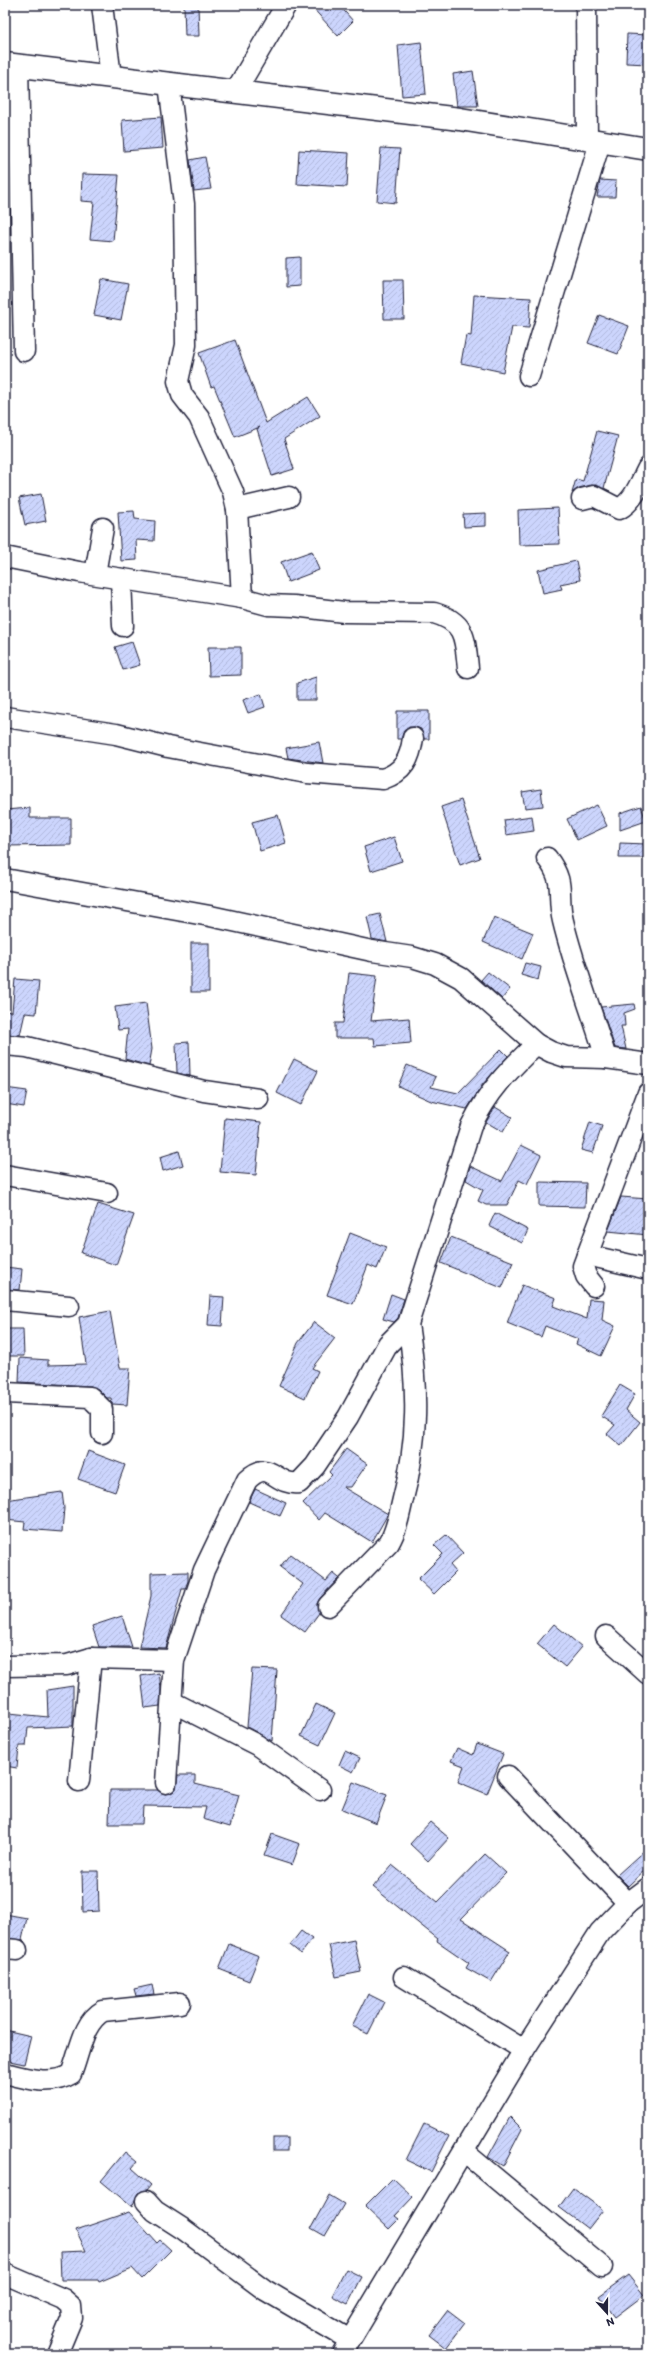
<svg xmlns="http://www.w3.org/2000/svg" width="653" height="2359" viewBox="0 0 653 2359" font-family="Itim,sans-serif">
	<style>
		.building { fill: url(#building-hatch); stroke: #22223b }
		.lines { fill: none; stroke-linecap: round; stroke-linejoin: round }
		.street-casing { stroke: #22223b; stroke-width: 23 }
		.secondary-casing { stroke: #22223b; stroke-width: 25 }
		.street { stroke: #fff; stroke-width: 20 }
		.secondary { stroke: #fff; stroke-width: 22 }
	</style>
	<defs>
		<pattern id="building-hatch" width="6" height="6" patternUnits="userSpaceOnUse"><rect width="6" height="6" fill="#ccd5fd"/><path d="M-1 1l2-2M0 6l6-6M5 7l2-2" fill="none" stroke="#afb7da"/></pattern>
	</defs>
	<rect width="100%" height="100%" fill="#fff"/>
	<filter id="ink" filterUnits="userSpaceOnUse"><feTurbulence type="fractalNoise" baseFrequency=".025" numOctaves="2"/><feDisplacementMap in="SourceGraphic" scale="8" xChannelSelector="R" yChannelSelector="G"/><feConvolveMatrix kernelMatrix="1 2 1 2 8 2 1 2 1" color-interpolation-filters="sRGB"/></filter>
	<g filter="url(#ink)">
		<g class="building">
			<polygon points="184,5 198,5 199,36 185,36"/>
			<polygon points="310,5 339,5 353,21 338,36"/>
			<polygon points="627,34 648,35 648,64 626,63"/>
			<polygon points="421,42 426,94 402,96 398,45"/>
			<polygon points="473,71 478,106 457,106 453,74"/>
			<polygon points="161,117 163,148 124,151 122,120"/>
			<polygon points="381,148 400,149 396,203 377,201"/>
			<polygon points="299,150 349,153 347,187 297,184"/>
			<polygon points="205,157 211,189 194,191 190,160"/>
			<polygon points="82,174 119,175 113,241 90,239 94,202 81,201"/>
			<polygon points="600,180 616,181 615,197 597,197"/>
			<polygon points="300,257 300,286 286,287 286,258"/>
			<polygon points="101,279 128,284 121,320 94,315"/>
			<polygon points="383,280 403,280 404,319 384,319"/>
			<polygon points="474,295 531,298 529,328 512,327 503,372 461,363 466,335 471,336"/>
			<polygon points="599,315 629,326 618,354 588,343"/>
			<polygon points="235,340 266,423 308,397 320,416 284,439 294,469 272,476 257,429 260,427 235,437 214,386 211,387 199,353"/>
			<polygon points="597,431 618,436 604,488 610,491 592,485 579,488 572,493 576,479 583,481"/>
			<polygon points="41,494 46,521 25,525 19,498"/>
			<polygon points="558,508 560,544 519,545 518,510"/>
			<polygon points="134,511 135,519 155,521 154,541 136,540 137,560 121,561 118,512"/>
			<polygon points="486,513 486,526 464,527 463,514"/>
			<polygon points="312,551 319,570 288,582 281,562"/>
			<polygon points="576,561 580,580 560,584 562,589 543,593 538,570"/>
			<polygon points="132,642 140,665 123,670 115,647"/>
			<polygon points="208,647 241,647 241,675 209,676"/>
			<polygon points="316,677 316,700 297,700 297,683"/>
			<polygon points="261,694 265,707 248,713 243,700"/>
			<polygon points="397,711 429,711 429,739 424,739 421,729 415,727 409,727 404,731 401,739 397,739"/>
			<polygon points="319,742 323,763 288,758 286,748"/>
			<polygon points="541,789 543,806 525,808 522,792"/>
			<polygon points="461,800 480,858 460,865 441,807"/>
			<polygon points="597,805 607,826 577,840 567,819"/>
			<polygon points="641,806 646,821 620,830 620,813"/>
			<polygon points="30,808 30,818 71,818 71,845 6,846 5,810"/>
			<polygon points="278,815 286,843 260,851 252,822"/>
			<polygon points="532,816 534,831 506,835 504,820"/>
			<polygon points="394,837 402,861 371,871 364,847"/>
			<polygon points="620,843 646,844 646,858 619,858"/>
			<polygon points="380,914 387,942 372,939 367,917"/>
			<polygon points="494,917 533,933 522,959 483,942"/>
			<rect x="191" y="943" width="18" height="49"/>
			<polygon points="525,963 541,967 538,980 521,975"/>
			<polygon points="488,972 510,989 502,999 481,980"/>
			<polygon points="349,973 377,976 371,1021 409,1018 411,1043 375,1046 374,1038 335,1038 335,1023 343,1023"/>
			<polygon points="15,979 39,981 36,1014 25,1013 20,1035 5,1034 5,1011 12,1012"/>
			<polygon points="146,1003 152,1049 149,1066 125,1059 128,1029 118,1030 115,1007"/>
			<polygon points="634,1004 635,1009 624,1013 625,1026 621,1026 626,1049 615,1048 601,1007"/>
			<polygon points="189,1042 190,1076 177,1073 176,1043"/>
			<polygon points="501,1049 508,1056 483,1084 467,1109 431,1101 398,1086 407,1065 436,1077 431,1087 458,1093"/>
			<polygon points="294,1059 318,1071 301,1105 277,1093"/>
			<polygon points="5,1088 27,1091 24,1107 5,1104"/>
			<polygon points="495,1107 512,1117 503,1132 486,1122"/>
			<polygon points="225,1118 261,1122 256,1175 220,1172"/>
			<polygon points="590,1122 602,1126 593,1153 581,1150"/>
			<polygon points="521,1145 541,1155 527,1184 519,1180 507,1205 486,1205 478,1201 483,1190 466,1180 470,1166 502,1181"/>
			<polygon points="179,1151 183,1165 163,1171 160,1157"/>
			<polygon points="539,1182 586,1183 585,1207 539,1206"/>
			<polygon points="621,1197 648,1199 648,1235 608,1231"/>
			<polygon points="98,1204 134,1215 116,1265 81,1253"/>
			<polygon points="495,1213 528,1230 522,1243 489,1226"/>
			<polygon points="350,1233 386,1247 377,1269 368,1265 353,1304 327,1295"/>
			<polygon points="451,1237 513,1262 502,1288 441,1263"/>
			<polygon points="5,1267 22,1269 20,1290 5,1289"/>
			<polygon points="522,1285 556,1298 553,1306 587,1319 589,1299 604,1300 602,1320 615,1326 601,1356 576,1344 578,1339 545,1326 541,1337 507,1323"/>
			<polygon points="391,1294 404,1299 398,1318 394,1322 383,1319"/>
			<polygon points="210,1296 224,1297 222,1326 208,1325"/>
			<polygon points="110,1311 120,1368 130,1368 127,1405 112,1404 111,1398 107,1398 98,1389 91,1386 19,1382 20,1358 48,1360 48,1365 86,1364 79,1317"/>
			<polygon points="314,1322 335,1338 312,1368 318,1371 305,1398 279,1386 298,1343"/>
			<polygon points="5,1329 23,1329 24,1356 5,1356"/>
			<polygon points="620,1385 635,1394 626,1410 640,1422 621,1446 607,1434 615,1425 601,1416"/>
			<polygon points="346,1449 367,1464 351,1487 343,1487 388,1514 372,1542 325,1513 319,1520 303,1503 332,1475 329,1472"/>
			<polygon points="88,1451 125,1465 115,1492 78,1479"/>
			<polygon points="255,1489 286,1503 280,1516 249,1502"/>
			<polygon points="62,1492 64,1508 62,1532 24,1529 25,1522 5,1520 5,1500"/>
			<polygon points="446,1535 463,1553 450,1565 456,1572 434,1594 418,1579 443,1554 434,1545"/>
			<polygon points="290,1554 326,1581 333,1573 339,1578 320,1598 317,1604 319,1613 305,1632 281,1615 303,1584 280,1567"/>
			<polygon points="188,1572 188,1581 185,1589 182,1589 166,1648 139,1647 151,1596 151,1573"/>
			<polygon points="122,1616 132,1647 99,1647 92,1626"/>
			<polygon points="554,1624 582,1647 565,1667 537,1644"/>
			<polygon points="252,1669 277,1670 272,1741 247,1727"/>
			<polygon points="159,1673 161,1688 160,1706 145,1708 141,1676"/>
			<polygon points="73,1686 73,1726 28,1728 26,1746 19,1746 17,1768 5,1766 9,1713 48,1717 47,1690"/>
			<polygon points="316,1704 335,1713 320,1745 301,1736"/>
			<polygon points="477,1744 503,1754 487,1794 458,1782 464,1766 451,1761 457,1748 473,1755"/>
			<polygon points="345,1751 360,1758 353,1772 339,1765"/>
			<polygon points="178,1775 195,1775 195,1784 239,1795 230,1827 203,1819 206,1807 143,1806 142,1824 109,1824 110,1790 158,1790 165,1794 171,1793 176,1789"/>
			<polygon points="353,1782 387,1795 376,1823 342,1809"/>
			<polygon points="430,1822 449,1838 428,1861 410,1844"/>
			<polygon points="272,1834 300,1844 292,1865 264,1856"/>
			<polygon points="648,1847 648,1867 628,1886 617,1875"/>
			<polygon points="485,1854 506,1873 461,1919 510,1951 491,1982 466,1968 469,1963 437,1941 438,1939 373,1887 392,1865 438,1902"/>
			<polygon points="82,1871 98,1871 99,1911 83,1912"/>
			<polygon points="5,1914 27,1918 22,1940 5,1938"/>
			<polygon points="301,1931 312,1939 301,1954 290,1945"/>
			<polygon points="354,1940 361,1972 336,1977 329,1945"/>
			<polygon points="229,1944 259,1956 249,1981 219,1969"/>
			<polygon points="152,1985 154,1994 136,1996 134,1989"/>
			<polygon points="368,1994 384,2002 368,2034 352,2026"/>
			<polygon points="5,2030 31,2036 24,2064 5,2060"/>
			<polygon points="510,2117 522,2129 503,2166 488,2157"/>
			<polygon points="424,2124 449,2136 431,2172 406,2160"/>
			<rect x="273" y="2138" width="14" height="13"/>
			<polygon points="125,2152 137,2162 132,2168 151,2185 147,2190 138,2193 132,2207 101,2181"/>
			<polygon points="393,2178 413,2197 395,2216 399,2219 389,2229 365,2206"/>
			<polygon points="573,2188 603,2210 588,2229 559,2207"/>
			<polygon points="329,2195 344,2204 325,2236 311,2228"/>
			<polygon points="129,2212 157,2243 160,2240 171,2250 142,2279 132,2268 99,2282 98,2280 61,2280 60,2252 86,2251 76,2230"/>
			<polygon points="346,2269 362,2277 348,2304 332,2296"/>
			<polygon points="628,2275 644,2295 615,2317 599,2296"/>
			<polygon points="448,2310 465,2323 446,2348 429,2335"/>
		</g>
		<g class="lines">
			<defs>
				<g id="street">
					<polyline points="102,5 111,77"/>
					<polyline points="586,5 587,140"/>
					<polyline points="18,65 24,351"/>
					<polyline points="169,84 184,204 186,345 178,381 182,395 199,417 233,492 237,509 242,598"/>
					<polyline points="235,92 286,5"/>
					<polyline points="529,376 600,142"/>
					<path d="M582 499 594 496 619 509C634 501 640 483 648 468"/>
					<polyline points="237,509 289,497"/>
					<path d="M5 557 79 572 242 598 268 605 294 606 344 612 434 613C466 622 465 639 468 668"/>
					<polyline points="95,574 103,528"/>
					<polyline points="121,579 123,626"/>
					<path d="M5 717 116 734 168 747 307 773 383 779C403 772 410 760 413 738"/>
					<path d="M547 858C567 884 556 894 563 921 574 967 592 1012 606 1058"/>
					<polyline points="5,879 210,916 372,951 412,957 435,964 461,978 536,1044 551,1052 566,1057 606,1058 648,1064"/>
					<polyline points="5,1045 27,1047 204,1091 258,1099"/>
					<polyline points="5,1175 107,1193"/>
					<polyline points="587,1255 648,1269"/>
					<polyline points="594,1286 586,1276 583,1266 648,1093"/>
					<polyline points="5,1300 69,1306"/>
					<polyline points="5,1393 90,1397 102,1409 102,1433"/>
					<path d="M328 1606 389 1543C396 1531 399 1517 402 1503 419 1440 418 1387 408 1324"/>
					<polyline points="606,1636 648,1674"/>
					<polyline points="5,1666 67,1665 91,1658 174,1660"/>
					<polyline points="172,1702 257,1745 320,1790"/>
					<polyline points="508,1776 628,1903"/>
					<polyline points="79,1781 91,1658"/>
					<path d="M166 1783 174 1660 204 1570 247 1480C271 1457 274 1486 299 1483L315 1466 348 1417 388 1344 408 1324 471 1126C489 1090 508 1071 536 1044"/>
					<polyline points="5,1949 17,1950"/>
					<polyline points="404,1977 524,2050"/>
					<path d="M5 2073C27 2079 51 2086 71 2074 80 2053 82 2023 103 2011L180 2003"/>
					<polyline points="464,2152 602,2267"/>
					<polyline points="146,2201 155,2211 183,2229 265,2290 350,2340"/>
					<polyline points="5,2274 63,2299 71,2306 72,2318 57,2354"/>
					<polyline points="342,2354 524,2050 600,1932 628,1903 648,1888"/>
				</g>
				<polyline id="secondary" points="5,64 460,119 648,149"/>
			</defs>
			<use href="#street" class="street-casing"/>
			<use href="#secondary" class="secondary-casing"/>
			<use href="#street" class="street"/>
			<use href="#secondary" class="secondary"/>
		</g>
	</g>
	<rect width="653" height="2359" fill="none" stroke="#fff" stroke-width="20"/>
	<rect x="10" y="10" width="633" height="2339" fill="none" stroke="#22223b" stroke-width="1.5" filter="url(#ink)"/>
	<g transform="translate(607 2313) rotate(159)" stroke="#ffffff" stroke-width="3" paint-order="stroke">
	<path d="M0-3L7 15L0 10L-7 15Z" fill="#22223b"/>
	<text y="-6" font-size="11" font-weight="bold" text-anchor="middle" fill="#22223b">N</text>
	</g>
</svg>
